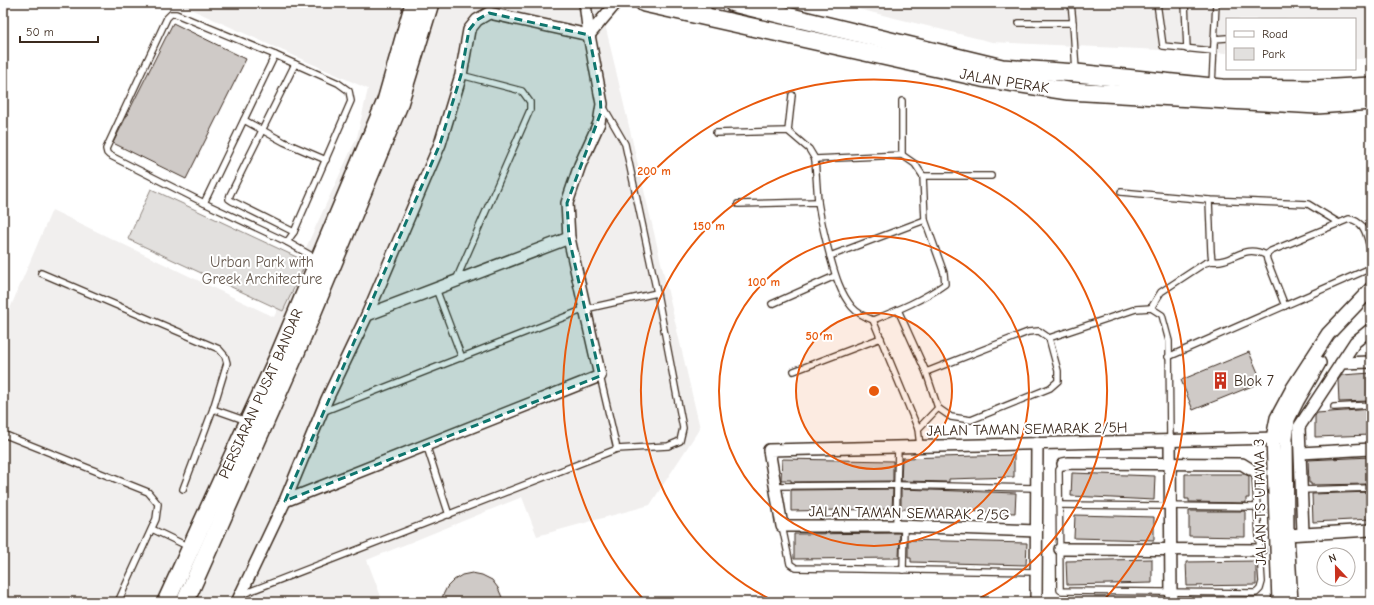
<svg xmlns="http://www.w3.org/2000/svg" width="1374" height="605" viewBox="0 0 1374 605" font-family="'Comic Neue',sans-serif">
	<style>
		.built { fill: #f1efee }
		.green { fill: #e2e0de; stroke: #8e857e }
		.building { fill: #cfcac7; stroke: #3b2a1e }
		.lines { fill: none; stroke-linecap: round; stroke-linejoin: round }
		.service-casing { stroke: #3b2a1e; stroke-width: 8 }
		.minor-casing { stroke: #3b2a1e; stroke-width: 14 }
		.tertiary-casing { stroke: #3b2a1e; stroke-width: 16 }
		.primary-casing { stroke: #3b2a1e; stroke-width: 20 }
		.service { stroke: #fff; stroke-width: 5.5 }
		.minor { stroke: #fff; stroke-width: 11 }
		.tertiary { stroke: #fff; stroke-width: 13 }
		.primary { stroke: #fff; stroke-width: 17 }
		.marked { fill: #0f766e; fill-opacity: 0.2; stroke: #0f766e; stroke-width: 3; stroke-dasharray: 8 5; stroke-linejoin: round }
		.ring { fill: none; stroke: #e8590c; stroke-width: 2 }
		.labels { text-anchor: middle; stroke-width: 4; stroke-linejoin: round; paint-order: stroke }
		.street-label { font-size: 15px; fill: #3b2a1e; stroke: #fff }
		.park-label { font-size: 15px; fill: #65584e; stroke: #fff }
		.poi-label { font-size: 15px; fill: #3b2a1e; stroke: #fff; text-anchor: start }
		.centre { fill: #e8590c; stroke: #fff; stroke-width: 2 }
		.ring-label { font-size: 12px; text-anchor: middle; font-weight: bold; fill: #e8590c; stroke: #fff; stroke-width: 4; stroke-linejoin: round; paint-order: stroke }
	</style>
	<rect width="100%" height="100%" fill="#fff"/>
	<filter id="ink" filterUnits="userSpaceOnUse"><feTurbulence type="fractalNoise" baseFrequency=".025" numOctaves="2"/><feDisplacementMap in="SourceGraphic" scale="8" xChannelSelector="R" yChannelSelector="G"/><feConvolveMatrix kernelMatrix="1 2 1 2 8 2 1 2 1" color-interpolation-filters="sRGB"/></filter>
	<g filter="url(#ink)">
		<g class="built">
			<polygon points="177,3 600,3 700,428 650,505 537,536 522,497 367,560 383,602 3,602 3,325 52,210 274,317 357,137 368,89"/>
			<polygon points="834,3 1371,3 1371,59 1355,59 1355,19 1227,19 1227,53 992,42"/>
		</g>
		<polygon class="green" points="151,189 305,261 305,265 283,311 128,239"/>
		<g class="building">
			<polygon points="173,23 246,59 186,179 113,143"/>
			<polygon points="1249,352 1262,382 1193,410 1181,380"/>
			<polygon points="1371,373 1371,401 1339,402 1338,380 1342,375"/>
			<polygon points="1371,409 1371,435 1315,437 1315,416 1317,413"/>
			<polygon points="1014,455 1014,477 949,479 949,482 901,481 902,458"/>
			<polygon points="1371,457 1371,484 1311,485 1311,483 1309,483 1308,460"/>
			<polygon points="782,459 893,461 893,481 791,482 791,480 781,480"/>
			<polygon points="1072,473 1155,476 1154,500 1071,496"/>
			<polygon points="1185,474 1244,474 1249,476 1249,498 1246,498 1246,503 1189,502 1189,499 1185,499"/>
			<polygon points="893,489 892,509 791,511 791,490"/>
			<polygon points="901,489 1016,493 1015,513 901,509"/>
			<polygon points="1371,492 1371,519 1313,522 1312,494"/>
			<polygon points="1189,511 1245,511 1245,537 1189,536"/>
			<polygon points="1075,515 1154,517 1154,540 1074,538"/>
			<polygon points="900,533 899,558 794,559 794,534"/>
			<polygon points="908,540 1027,543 1026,565 911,562 911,558 908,558"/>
			<polygon points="1152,559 1152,583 1067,585 1066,561"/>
			<polygon points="1256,561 1256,585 1187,586 1186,562"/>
			<polygon points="472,573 482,575 492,580 498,588 504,602 442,602 443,595 447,587 454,580 462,575"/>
		</g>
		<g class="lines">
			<defs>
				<g id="service">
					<polyline points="914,3 919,3"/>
					<polyline points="1071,3 1073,23"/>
					<polyline points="1157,3 1163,46 1213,51"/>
					<polyline points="1185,3 1187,49"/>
					<polyline points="706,14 709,3"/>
					<polyline points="1019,23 1073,23 1076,71"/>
					<polyline points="1214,39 1227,38"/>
					<polyline points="275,55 176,14 171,14 167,18 106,149 107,153 109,155 204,203 287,242 317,259"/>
					<polyline points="1212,85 1216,3"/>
					<polyline points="603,106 625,144 657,293 683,428 680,441 668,446 617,449"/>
					<polyline points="244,120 284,142 326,160"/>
					<polyline points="788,131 792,95"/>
					<polyline points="716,133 788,131 809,149 815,159 818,202"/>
					<polyline points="815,159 902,155 902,101"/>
					<polyline points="923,176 991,176"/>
					<polyline points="1121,192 1209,200 1308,204 1339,223"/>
					<path d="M1209 200 1211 252 1212 261C1233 264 1242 243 1266 255"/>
					<polyline points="204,203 275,55 338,83 349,91 351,101 294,232 287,242"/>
					<path d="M738 204 818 202C821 221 825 238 830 256 835 274 840 293 852 307 858 314 865 317 873 320 898 310 923 300 945 284L944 273 925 220 923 176 915 164 902 155"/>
					<polyline points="294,232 232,201 229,199 230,195 295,64"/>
					<path d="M1266 255 1271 251 1349 219C1366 221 1367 238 1371 252"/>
					<polyline points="1266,255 1267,260 1285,306"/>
					<polyline points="830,256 925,220"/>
					<polyline points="41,273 219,349 225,356 227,363 213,409 247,421"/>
					<polyline points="456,280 530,110 530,102 522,91 461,75"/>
					<polyline points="436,289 462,358"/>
					<polyline points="772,304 835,276"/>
					<polyline points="1151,308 1161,292 1205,263 1212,261"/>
					<polyline points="898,310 926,372 1028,332 1039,331 1049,338 1136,309 1151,308 1162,315 1169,341 1170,440"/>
					<polyline points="873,320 918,429 920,446"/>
					<polyline points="1168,357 1371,268"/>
					<polyline points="794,371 881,338"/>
					<polyline points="926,372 938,408 951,417 971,420 1050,388 1058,381 1058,371 1049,338"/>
					<polyline points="1334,407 1371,405"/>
					<polyline points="322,412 585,309 657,293"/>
					<polyline points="918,429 938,408"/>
					<polyline points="3,434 148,492 158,504 156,519 118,602"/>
					<polyline points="426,444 449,515"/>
					<polyline points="1063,464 1059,470 1060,590 1062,591 1256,593 1260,589 1262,582 1255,476 1250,469"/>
					<polyline points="775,486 897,485 1036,488"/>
					<polyline points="183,489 213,409"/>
					<polyline points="1301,490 1371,488"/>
					<polyline points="1059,505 1257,507"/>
					<polyline points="782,526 790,564 796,568 1036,572"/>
					<polyline points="896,526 898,446"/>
					<polyline points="152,529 189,547"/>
					<polyline points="903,570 904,526"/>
					<polyline points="243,594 617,449 600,376"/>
				</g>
				<g id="minor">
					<polyline points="589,35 616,3"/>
					<polyline points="367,315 569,238"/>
					<polyline points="1341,363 1371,362"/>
					<polyline points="1170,440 1171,602"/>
					<polyline points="1301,453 1371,449"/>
					<polyline points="1063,464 1068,463 1242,464 1250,469"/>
					<polyline points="285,501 600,376 569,238 567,203 580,165 599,123 602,104 589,35 585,3"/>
					<polyline points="1036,531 896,526 782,526 769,450 1282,438"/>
					<polyline points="1303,533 1299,427 1355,342 1371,329"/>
					<polyline points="1287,535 1371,530"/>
					<polyline points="1060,549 1260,550"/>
					<polyline points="237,602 285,501 327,399 367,315 440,144 461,75 469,30 477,20 489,13 589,35"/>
					<polyline points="1036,602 1037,443"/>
				</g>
				<g id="tertiary">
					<polyline points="1279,602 1273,438 1277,418 1293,388 1328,334 1371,289"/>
					<polyline points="1291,602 1287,535 1286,438 1288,419 1297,401 1319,363"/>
				</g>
				<g id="primary">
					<path id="s1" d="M644 3 982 78 1068 91 1317 105 1371 101"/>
					<polyline points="733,3 1002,68 1076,73 1222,88 1317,89 1371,86"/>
					<path id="s2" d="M166 602 279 355 386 101 414 3"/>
					<polyline points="185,602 294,357 398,107 430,3"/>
				</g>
			</defs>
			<use href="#service" class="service-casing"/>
			<use href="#minor" class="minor-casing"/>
			<use href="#tertiary" class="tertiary-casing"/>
			<use href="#primary" class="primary-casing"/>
			<use href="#service" class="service"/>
			<use href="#minor" class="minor"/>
			<use href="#tertiary" class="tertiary"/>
			<use href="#primary" class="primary"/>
		</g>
	</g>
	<path class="marked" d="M489 13 589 35 600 92 601 112 567 203 569 238 600 376 285 501 440 144 461 75 469 30 477 20Z"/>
	<circle cx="874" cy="391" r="78" fill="#e8590c" fill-opacity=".12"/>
	<g class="ring">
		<circle cx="874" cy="391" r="78"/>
		<circle cx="874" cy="391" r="155"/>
		<path d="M774 601A233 233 0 1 1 974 601"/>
		<path d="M645 601A311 311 0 1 1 1103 601"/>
	</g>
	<defs>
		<symbol id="building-bare" viewBox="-9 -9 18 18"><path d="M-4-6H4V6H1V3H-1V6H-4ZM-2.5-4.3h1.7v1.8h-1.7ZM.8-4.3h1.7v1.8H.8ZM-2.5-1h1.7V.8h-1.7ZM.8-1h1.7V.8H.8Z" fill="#c8321e" stroke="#fff" stroke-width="2.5" paint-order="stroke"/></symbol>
	</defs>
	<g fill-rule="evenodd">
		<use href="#building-bare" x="1208" y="368" width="25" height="25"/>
	</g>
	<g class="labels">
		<g class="street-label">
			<text dy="5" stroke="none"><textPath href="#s1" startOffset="369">JALAN PERAK</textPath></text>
			<text dy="5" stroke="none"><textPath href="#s2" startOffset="229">PERSIARAN PUSAT BANDAR</textPath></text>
			<text transform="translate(1027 429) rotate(-1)" y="5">JALAN TAMAN SEMARAK 2/5H</text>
			<text transform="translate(1260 502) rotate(-91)" y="5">JALAN TS UTAMA 3</text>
			<text transform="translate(909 513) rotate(1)" y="5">JALAN TAMAN SEMARAK 2/5G</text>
		</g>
		<g class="park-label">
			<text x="262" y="267">Urban Park with<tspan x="262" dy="17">Greek Architecture</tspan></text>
		</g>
		<g class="poi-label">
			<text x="1234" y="386">Blok 7</text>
		</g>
	</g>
	<circle cx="874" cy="391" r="6" class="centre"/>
	<g class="ring-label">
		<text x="654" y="175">200 m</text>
		<text x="709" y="230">150 m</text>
		<text x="764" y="286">100 m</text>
		<text x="819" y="340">50 m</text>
	</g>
	<rect width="1374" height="605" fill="none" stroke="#fff" stroke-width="16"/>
	<rect x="8" y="8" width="1358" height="589" fill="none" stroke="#3b2a1e" stroke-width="1.5" filter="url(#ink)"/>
	<rect x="1226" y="18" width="130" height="52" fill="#ffffff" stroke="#b1aaa5"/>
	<rect x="1234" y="31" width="20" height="6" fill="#ffffff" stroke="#b1aaa5"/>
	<text x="1262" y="38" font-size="12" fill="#3b2a1e">Road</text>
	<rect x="1234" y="48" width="20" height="12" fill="#e2e0de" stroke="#b1aaa5"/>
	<text x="1262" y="58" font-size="12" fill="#3b2a1e">Park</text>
	<g transform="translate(1336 567) rotate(338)"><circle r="19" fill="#ffffff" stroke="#b1aaa5"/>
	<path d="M0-3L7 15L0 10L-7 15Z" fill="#c8321e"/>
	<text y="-6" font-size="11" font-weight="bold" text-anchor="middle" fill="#3b2a1e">N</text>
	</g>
	<path d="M20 36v6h78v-6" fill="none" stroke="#3b2a1e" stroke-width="2"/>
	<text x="26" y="36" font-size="12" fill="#3b2a1e" stroke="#ffffff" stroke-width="3" paint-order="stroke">50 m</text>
</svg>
